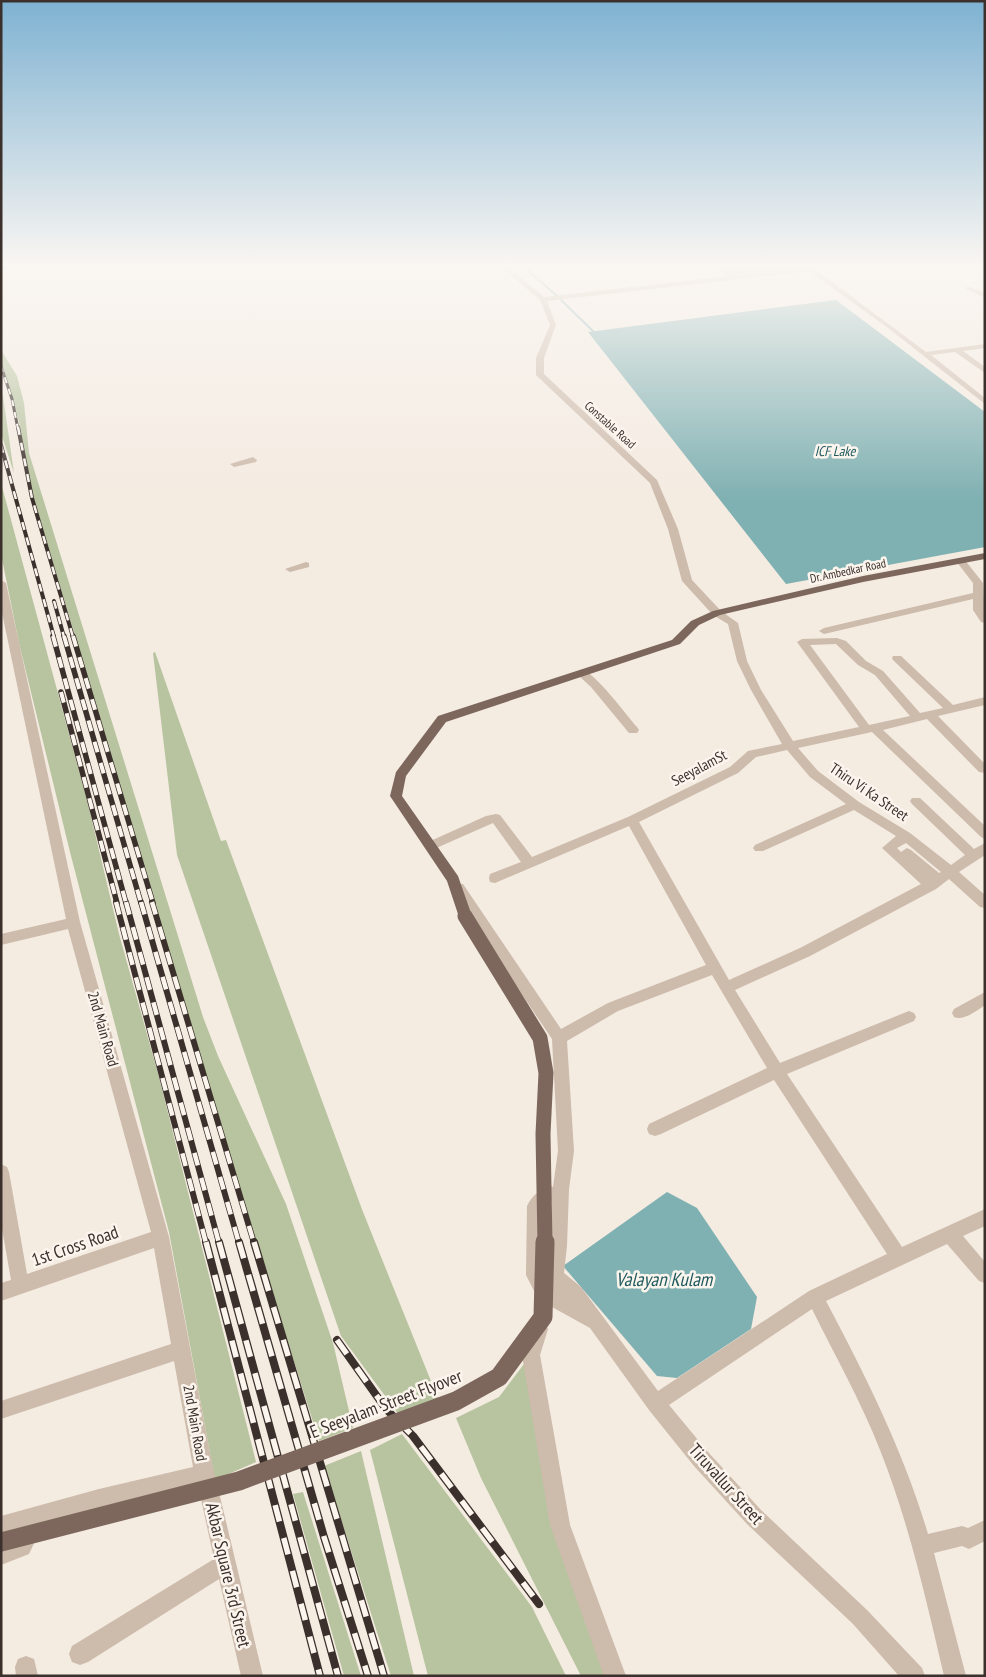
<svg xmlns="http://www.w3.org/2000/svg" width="986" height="1677" viewBox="0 0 986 1677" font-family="'PT Sans Narrow',sans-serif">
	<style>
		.green { fill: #b8c4a0 }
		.water { fill: #7fb0b2 }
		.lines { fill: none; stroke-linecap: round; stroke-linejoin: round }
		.stream { stroke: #7fb0b2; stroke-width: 2 }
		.minor { fill: #cdbbac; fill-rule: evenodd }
		.major { fill: #7d675c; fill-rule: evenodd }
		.rail-far4-casing { stroke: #3b302b; stroke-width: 3 }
		.rail-far3-casing { stroke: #3b302b; stroke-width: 4 }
		.rail-far2-casing { stroke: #3b302b; stroke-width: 5.5 }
		.rail-far1-casing { stroke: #3b302b; stroke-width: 6 }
		.rail-casing { stroke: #3b302b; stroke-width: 8 }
		.rail-far4 { stroke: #fbf5ee; stroke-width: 2; stroke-dasharray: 6; stroke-linecap: butt }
		.rail-far3 { stroke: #fbf5ee; stroke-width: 2.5; stroke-dasharray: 8; stroke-linecap: butt }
		.rail-far2 { stroke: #fbf5ee; stroke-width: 4; stroke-dasharray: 11; stroke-linecap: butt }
		.rail-far1 { stroke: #fbf5ee; stroke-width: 4.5; stroke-dasharray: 13; stroke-linecap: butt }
		.rail { stroke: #fbf5ee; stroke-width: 5.5; stroke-dasharray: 17; stroke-linecap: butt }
		.major-bridge-far1 { stroke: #7d675c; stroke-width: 15 }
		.major-bridge { stroke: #7d675c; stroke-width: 19 }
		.labels { text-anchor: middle; stroke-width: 5; stroke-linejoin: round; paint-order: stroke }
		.far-street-label { font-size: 12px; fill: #3b302b; stroke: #fbf5ee }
		.far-water-label { font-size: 14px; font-style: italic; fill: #1f5a5e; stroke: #fbf5ee }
		.street-label { font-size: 15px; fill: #3b302b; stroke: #fbf5ee }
		.near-street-label { font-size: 18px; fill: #3b302b; stroke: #fbf5ee }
		.near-water-label { font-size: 19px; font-style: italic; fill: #1f5a5e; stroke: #fbf5ee }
	</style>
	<rect width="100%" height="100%" fill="#f4ebe1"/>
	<g class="green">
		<polygon points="714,265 810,265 727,276"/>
		<polygon points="1,350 17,376 24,403 29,453 203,1017 218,1056 286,1204 333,1343 353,1428 319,1441 252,1228 28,479 19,422 1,360"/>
		<polygon points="1,390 3,396 14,473 1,433"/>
		<polygon points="1,483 88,804 119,934 159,1077 256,1462 215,1480 169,1232 70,852 19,643 1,554"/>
		<polygon points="155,652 221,841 226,840 363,1212 439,1401 399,1415 341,1336 177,855 153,653"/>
		<polygon points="524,1364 611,1676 581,1676 481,1478 456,1418 499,1397"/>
		<polygon points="402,1434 532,1607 566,1676 428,1676 370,1450"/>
		<polygon points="361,1451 414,1676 391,1676 324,1466"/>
		<polygon points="303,1492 361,1676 344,1676 293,1494"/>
	</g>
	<g class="water">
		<polygon points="836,300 985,412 985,547 786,584 588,332"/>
		<polygon points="667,1192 697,1208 757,1297 751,1329 677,1378 657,1376 563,1266"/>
	</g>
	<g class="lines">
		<g class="stream">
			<polyline points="522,265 557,296"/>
			<polyline points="561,300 596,334"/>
		</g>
		<g class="minor">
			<path d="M499 265H506L544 297 827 265H847L816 270 926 352 985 344V348L963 351 985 367V373L955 352 931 355 985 398V404L888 328 809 271 547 301 556 325 544 358V374L657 480 678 529 692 580 721 611 738 623 747 661 761 690 793 741 859 727 797 642 802 639 837 638 846 641 866 661 883 671 920 713 943 708 893 660 892 658 893 656H901L953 705 985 697V705L938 716 985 764V773L979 772 927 719 883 730 985 826V839L981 837 872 732 798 748 818 771 859 802 910 833 951 865 965 855 912 804 910 801 912 798H920L974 849 985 843V855L959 872 985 895V908L980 907 949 879 936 889 810 956 735 990 780 1063 904 1013 909 1011 914 1013 916 1017 914 1021 787 1074 902 1247 985 1209V1226L963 1236 985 1262V1283L979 1281 947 1244 826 1301C866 1377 904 1452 928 1534L962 1526 968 1528 985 1520V1541L969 1549 962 1546 934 1553 966 1676H944C926 1599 909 1523 880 1450 861 1401 835 1356 812 1309L669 1405 708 1452 761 1510 867 1610 922 1668 925 1676H899L853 1624 747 1524 694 1466 649 1410 590 1328 543 1302 535 1293 526 1275 527 1206C531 1197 540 1189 549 1185L553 1187 558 1151 552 1039 453 892 451 888 453 884H463L561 1029 608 1003 706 965 629 826 495 883 490 882 489 878 490 874 521 862 493 823 434 849H426L424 846 426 843 486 816 496 814 500 815 532 857 628 817 730 767 748 751 782 744 751 690 737 661 728 624 713 615 682 581 668 529 650 483 536 375V358L550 325 540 300ZM836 644 858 665 875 675 910 716 869 725 810 645ZM787 750 810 777 846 804 755 845 753 848 755 851H763L854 810 896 836 882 848 921 884 800 948 729 980 639 822 738 773 756 757ZM906 843 941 872 939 873 911 850 907 848 901 852 897 848ZM712 975 767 1068 649 1124 647 1129 649 1134 655 1136 661 1134 774 1080 887 1254 809 1291 658 1391 581 1287 564 1273 567 1246 569 1189 574 1151 567 1041 618 1011ZM552 1201 551 1246 546 1278 544 1274 543 1209Z"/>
			<polygon points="966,287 970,287 985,293 985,298 966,289"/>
			<polygon points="253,457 257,460 256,462 234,467 230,464"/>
			<polygon points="961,558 964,559 983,583 985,623 981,622 973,610 973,599 824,634 819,631 824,628 973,593 973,583 956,561"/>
			<polygon points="306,562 309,563 309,567 290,572 285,569"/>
			<polygon points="1,580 6,583 80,922 169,1237 212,1463 263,1676 241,1676 219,1579 88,1662 80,1665 72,1662 69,1654 72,1646 214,1559 198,1485 38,1526 40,1531 29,1554 1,1565 1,1545 15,1540 19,1531 1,1536 1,1516 99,1489 193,1467 174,1361 1,1419 1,1401 171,1344 154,1248 1,1301 1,1283 11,1280 1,1223 1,1164 7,1167 9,1172 27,1274 151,1232 68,929 1,945 1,934 66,919 1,608"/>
			<path d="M582 670C596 673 626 715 637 727L639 730 637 733H629L591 687 578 675 577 673 578 671Z"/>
			<path d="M985 992V1005C976 1011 964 1021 954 1017L952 1013 954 1009Z"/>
			<polygon points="539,1320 545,1323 548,1329 540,1355 570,1525 626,1676 604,1676 550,1525 522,1355 533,1323"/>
			<polygon points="26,1656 34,1659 38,1676 16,1676 15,1667 18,1659"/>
		</g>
		<g class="major">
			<polygon points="9,265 26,265 1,270 1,266"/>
			<polygon points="985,553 985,559 863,582 720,615 699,625 680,644 446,722 406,776 402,796 458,876 472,916 470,920 465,921 460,920 447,881 390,796 396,772 438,716 672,640 691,621 713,611 863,576"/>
		</g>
		<defs>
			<polyline id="rail-far4" points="1,366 12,399 18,429"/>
			<g id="rail-far3">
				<polyline points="18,427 32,498 73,637"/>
				<polyline points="1,445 54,637"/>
				<polyline points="54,601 64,637"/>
			</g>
			<g id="rail-far2">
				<polyline points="53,636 126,903"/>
				<polyline points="64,636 141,903"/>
				<polyline points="73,636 153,903"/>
				<polyline points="61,692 117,903"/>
			</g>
			<g id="rail-far1">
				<polyline points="116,902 206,1243"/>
				<polyline points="126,902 219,1243"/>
				<polyline points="141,902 239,1243"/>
				<polyline points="152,902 254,1243"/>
			</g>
			<g id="rail">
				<polyline points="206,1242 320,1676"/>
				<polyline points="219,1242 338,1676"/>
				<polyline points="239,1242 324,1537 368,1676"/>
				<polyline points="254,1242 384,1676"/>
				<polyline points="337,1340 386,1409 413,1436 539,1604"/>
			</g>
		</defs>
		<use href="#rail-far4" class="rail-far4-casing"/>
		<use href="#rail-far3" class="rail-far3-casing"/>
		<use href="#rail-far2" class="rail-far2-casing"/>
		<use href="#rail-far1" class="rail-far1-casing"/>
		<use href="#rail" class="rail-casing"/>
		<use href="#rail-far4" class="rail-far4"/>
		<use href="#rail-far3" class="rail-far3"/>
		<use href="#rail-far2" class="rail-far2"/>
		<use href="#rail-far1" class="rail-far1"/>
		<use href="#rail" class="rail"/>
		<polyline class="major-bridge-far1" points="465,916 540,1038 546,1073 543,1134 545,1243"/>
		<polyline class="major-bridge" points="1,1542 239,1481 456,1401 499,1377 543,1317 545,1242"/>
	</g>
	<linearGradient id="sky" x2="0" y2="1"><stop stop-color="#7eb2d2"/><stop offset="0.53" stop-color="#faf6f2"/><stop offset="1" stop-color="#faf6f2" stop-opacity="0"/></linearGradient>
	<rect width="986" height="500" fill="url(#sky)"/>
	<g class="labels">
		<g class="far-street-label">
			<text transform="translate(610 425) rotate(42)" y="4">Constable Road</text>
			<text transform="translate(848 571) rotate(-12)" y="4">Dr. Ambedkar Road</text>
		</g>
		<g class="far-water-label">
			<text x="835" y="456">ICF Lake</text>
		</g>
		<g class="street-label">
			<text transform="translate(699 768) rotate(-28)" y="5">SeeyalamSt</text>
			<text transform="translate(869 792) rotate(34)" y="5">Thiru Vi Ka Street</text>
			<text transform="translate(103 1029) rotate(74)" y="5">2nd Main Road</text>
			<text transform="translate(195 1423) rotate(80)" y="5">2nd Main Road</text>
		</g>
		<g class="near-street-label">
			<text transform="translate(75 1246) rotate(-19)" y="6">1st Cross Road</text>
			<text transform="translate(386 1404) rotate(-21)" y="6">E Seeyalam Street Flyover</text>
			<text transform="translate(726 1484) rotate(48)" y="6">Tiruvallur Street</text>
			<text transform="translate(228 1575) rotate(77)" y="6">Akbar Square 3rd Street</text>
		</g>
		<g class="near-water-label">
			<text x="664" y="1286">Valayan Kulam</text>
		</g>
	</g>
	<rect width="986" height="1677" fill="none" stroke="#3b302b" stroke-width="5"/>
</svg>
